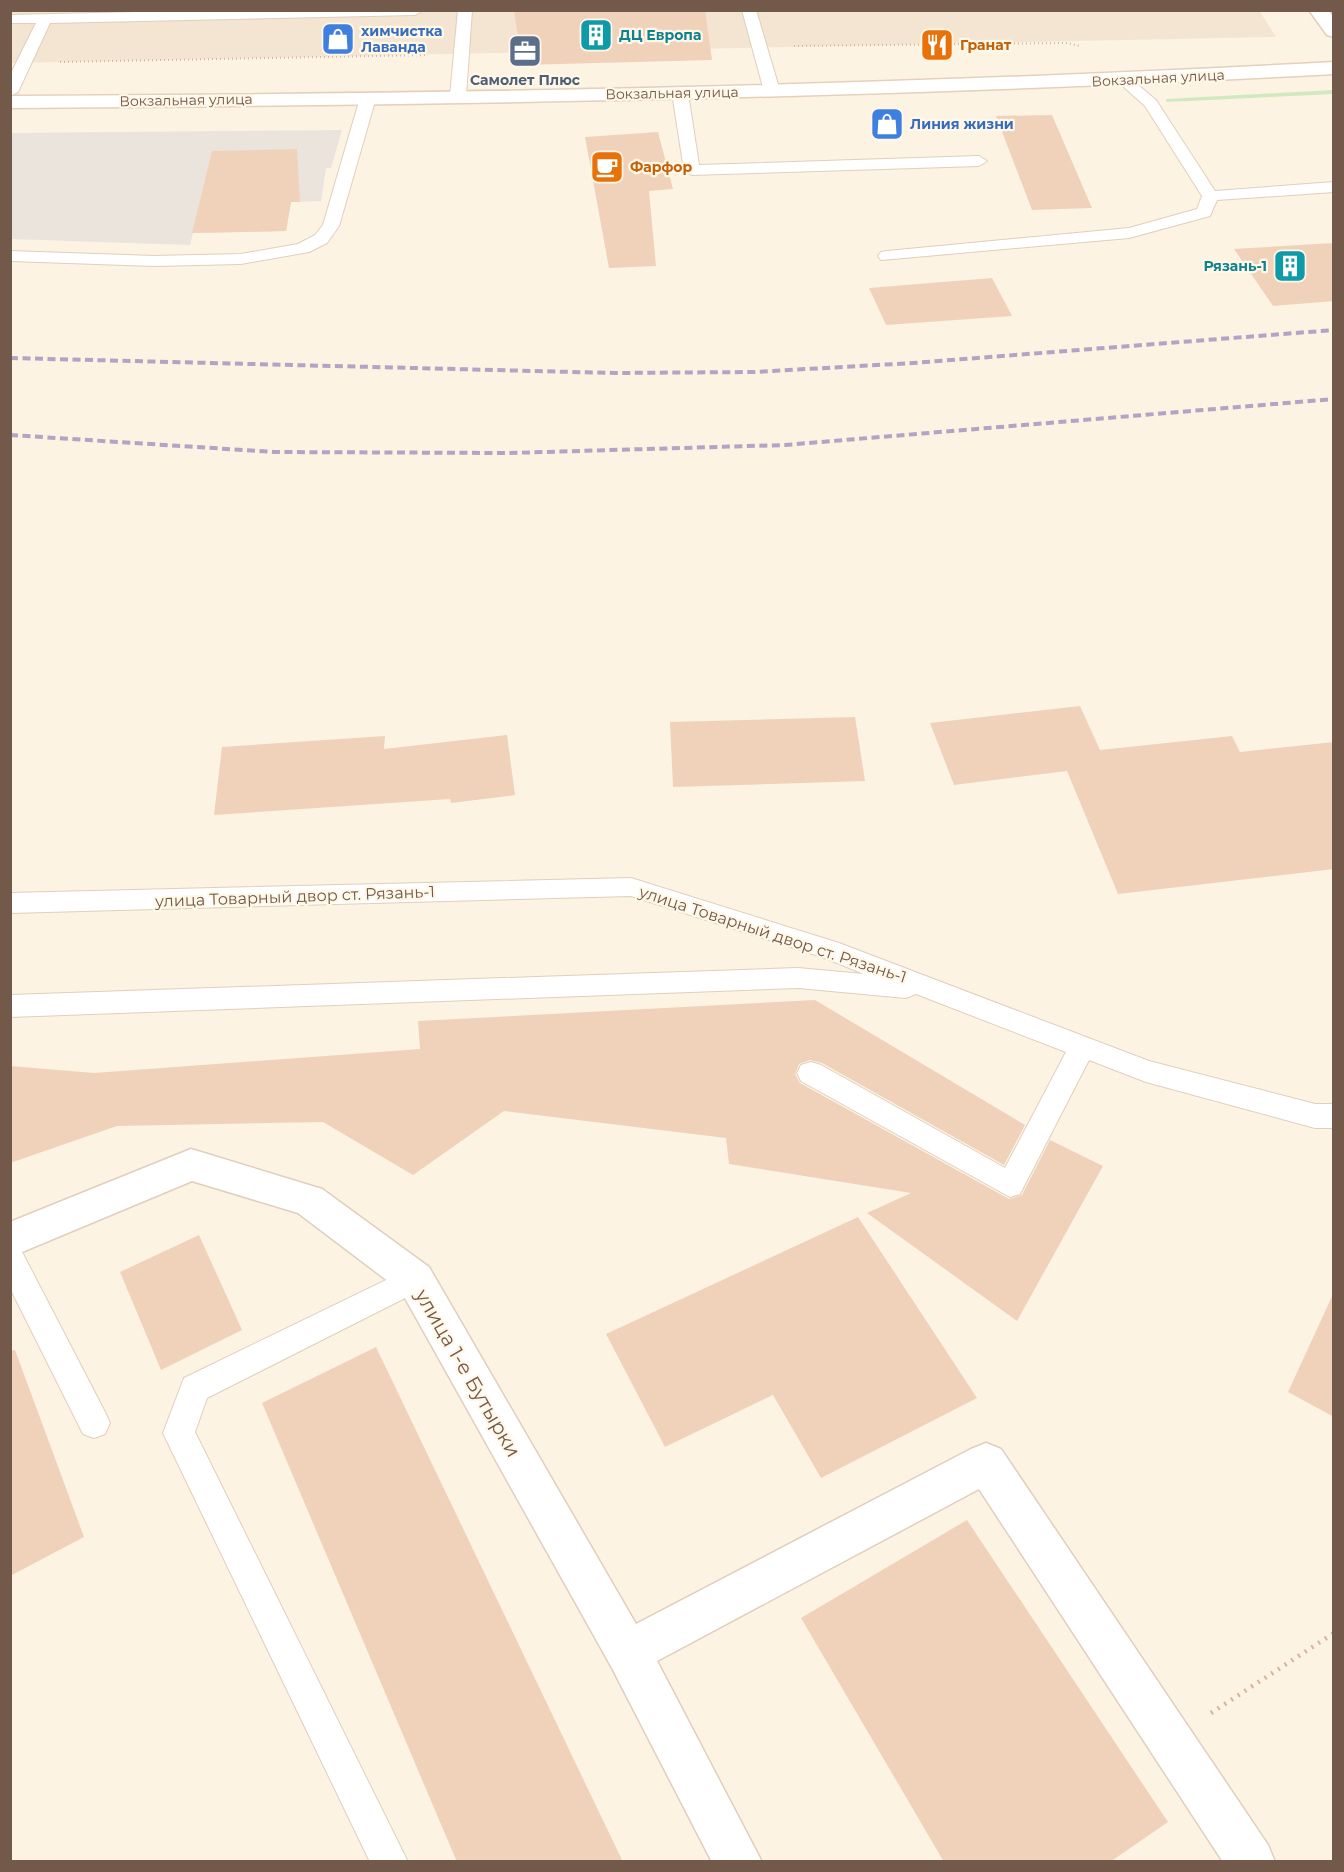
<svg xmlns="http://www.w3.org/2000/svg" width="1344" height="1872" viewBox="0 0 1344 1872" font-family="Montserrat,sans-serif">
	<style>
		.residential { fill: #f3e5d1 }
		.industrial { fill: #ebe4dd }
		.green { fill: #d0e9c1 }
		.building { fill: #f0d2ba }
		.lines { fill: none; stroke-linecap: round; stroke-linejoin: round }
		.service-casing { stroke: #e0cfbe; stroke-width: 2 }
		.pedestrian-casing { stroke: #e0cfbe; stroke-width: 3 }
		.minor-casing { stroke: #e0cfbe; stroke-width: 3 }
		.secondary-casing { stroke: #e5d0bc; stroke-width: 3 }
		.path-far1 { stroke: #d5b59e; stroke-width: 2; stroke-dasharray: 1 3; stroke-linecap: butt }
		.path { stroke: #d5b59e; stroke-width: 4.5; stroke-dasharray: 2 6; stroke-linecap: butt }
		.service { fill: #fff; fill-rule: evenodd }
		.pedestrian { fill: #fff; fill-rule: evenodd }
		.minor { fill: #fff; fill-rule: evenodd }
		.secondary { fill: #fff; fill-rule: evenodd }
		.rail { stroke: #b5a2c4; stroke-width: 4; stroke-dasharray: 8 4.5; stroke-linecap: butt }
		.labels { text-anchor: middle; stroke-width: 4.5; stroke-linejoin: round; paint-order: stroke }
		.far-shop-label { font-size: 14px; font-weight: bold; fill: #366cbe; stroke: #fff7e8; text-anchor: start }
		.far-culture-label { font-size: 14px; font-weight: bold; fill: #0d838f; stroke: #fff7e8; text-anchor: start }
		.far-food-label { font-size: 14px; font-weight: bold; fill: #c56008; stroke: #fff7e8; text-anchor: start }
		.far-street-label { font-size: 14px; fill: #735949; stroke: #fff7e8 }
		.far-service-label { font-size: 14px; font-weight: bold; fill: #4e5e75; stroke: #fff7e8 }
		.street-label { font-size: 16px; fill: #735949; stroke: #fff7e8 }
		.near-street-label { font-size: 20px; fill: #735949; stroke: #fff7e8 }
	</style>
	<rect width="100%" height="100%" fill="#fcf3e2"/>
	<polygon class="residential" points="1259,10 1276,37 11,63 10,11"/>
	<polygon class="industrial" points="342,130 331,168 326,168 321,201 291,202 286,231 193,233 190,245 11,239 11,133"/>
	<polygon class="green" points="1333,90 1333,94 1167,102 1166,99"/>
	<g class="building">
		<polygon points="514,10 705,10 712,60 522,65"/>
		<polygon points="1052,115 1092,208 1032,210 996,116"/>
		<polygon points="658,132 673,189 649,191 656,266 609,268 585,137"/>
		<polygon points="297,149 300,202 291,202 286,231 192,233 212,151"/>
		<polygon points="1334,243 1334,301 1273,306 1234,249"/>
		<polygon points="992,278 1012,316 886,325 869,288"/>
		<polygon points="1080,706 1100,750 1232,736 1240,752 1334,742 1334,869 1118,894 1067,771 954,785 930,723"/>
		<polygon points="855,717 865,781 673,787 670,722"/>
		<polygon points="507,735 515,795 451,803 450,799 214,815 222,747 385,736 384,749"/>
		<polygon points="815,1000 1025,1125 1004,1165 822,1063 810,1060 799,1064 795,1074 800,1083 1009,1199 1022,1195 1050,1140 1103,1166 1017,1321 867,1213 911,1193 729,1164 726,1138 504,1111 413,1175 323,1122 117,1126 10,1163 10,1066 94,1073 420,1049 418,1021"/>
		<polygon points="858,1217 977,1398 821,1478 773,1395 665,1447 606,1334"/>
		<polygon points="199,1235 242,1330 161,1370 120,1272"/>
		<polygon points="1334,1292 1334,1417 1288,1392"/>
		<polygon points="376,1347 623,1862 457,1862 262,1403"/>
		<polygon points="15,1350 84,1537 10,1576 10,1351"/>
		<polygon points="967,1520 1168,1822 1110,1862 944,1862 801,1618"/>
	</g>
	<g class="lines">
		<defs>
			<g id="service">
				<polygon points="223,10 422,11 415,15 50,23 18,92 10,96 10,75 36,23 10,23 10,15"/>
				<polygon points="458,10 472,10 466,96 458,101 450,96"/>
				<polygon points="742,10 756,10 780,91 777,94 767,94 764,91"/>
				<polygon points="1125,76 1130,78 1156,100 1215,191 1334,182 1334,192 1217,200 1210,216 1129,238 881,260 878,256 881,252 887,251 1129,228 1197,209 1202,196 1145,106 1117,81"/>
				<polygon points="680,88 688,93 699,165 979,156 987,161 979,166 692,175 684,170 672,93"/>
				<polygon points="368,93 376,98 339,226 327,243 309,252 241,264 154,266 10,261 10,251 154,256 241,254 298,244 315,235 323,225 360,98"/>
				<polygon points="631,878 839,943 1149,1061 1315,1104 1334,1104 1334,1128 1315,1128 1146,1082 1089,1060 1020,1194 1010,1197 801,1081 797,1073 801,1065 811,1062 821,1065 1005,1168 1066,1052 916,994 906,998 798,988 10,1017 10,995 798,968 864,974 822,957 631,896 10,913 10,893"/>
				<polygon points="10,1244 20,1248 105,1412 110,1423 105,1434 94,1438 83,1434 10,1288"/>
				<polygon points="415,1266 425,1270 430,1279 425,1288 207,1398 195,1432 408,1862 370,1862 163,1433 184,1378"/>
			</g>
			<polygon id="pedestrian" points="1309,10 1328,10 1334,18 1334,37 1327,35"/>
			<polygon id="minor" points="191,1149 322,1189 429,1267 636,1624 971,1449 986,1443 1001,1449 1268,1845 1275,1862 1223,1862 979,1489 657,1661 762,1862 712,1862 612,1668 401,1291 298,1213 192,1181 10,1257 10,1222"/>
			<path id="secondary" d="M1334 62V74C893 98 452 105 10 108V96C452 94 893 86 1334 62Z"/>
		</defs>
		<use href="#service" class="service-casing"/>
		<use href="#pedestrian" class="pedestrian-casing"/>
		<use href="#minor" class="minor-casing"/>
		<use href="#secondary" class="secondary-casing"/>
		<g class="path-far1">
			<polyline points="794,46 1067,43 1080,46"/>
			<polyline points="60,62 428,55"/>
		</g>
		<polyline class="path" points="1211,1713 1334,1633"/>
		<use href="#service" class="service"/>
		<use href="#pedestrian" class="pedestrian"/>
		<use href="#minor" class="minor"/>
		<use href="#secondary" class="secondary"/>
		<g class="rail">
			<polyline points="10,358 615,373 754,372 913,363 1334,330"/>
			<polyline points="10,435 274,452 509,453 785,445 1334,399"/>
		</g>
	</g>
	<defs>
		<symbol id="building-square" viewBox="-11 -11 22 22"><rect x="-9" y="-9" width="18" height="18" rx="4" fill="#0f9aa8" stroke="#fff7e8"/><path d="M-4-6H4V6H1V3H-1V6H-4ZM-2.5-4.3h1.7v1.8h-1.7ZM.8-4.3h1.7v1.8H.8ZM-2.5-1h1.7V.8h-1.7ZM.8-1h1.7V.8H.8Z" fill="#fff"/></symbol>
		<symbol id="shop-square" viewBox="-11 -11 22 22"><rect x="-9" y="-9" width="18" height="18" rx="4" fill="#3f7fe0" stroke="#fff7e8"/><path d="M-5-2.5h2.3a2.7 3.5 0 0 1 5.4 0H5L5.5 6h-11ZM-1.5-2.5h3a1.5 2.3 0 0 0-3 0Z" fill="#fff"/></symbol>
		<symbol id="restaurant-square" viewBox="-11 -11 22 22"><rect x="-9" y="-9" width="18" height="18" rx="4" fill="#e8710a" stroke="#fff7e8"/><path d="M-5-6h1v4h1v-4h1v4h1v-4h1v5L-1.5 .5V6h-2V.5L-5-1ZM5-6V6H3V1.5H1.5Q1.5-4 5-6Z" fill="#fff"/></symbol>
		<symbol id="office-square" viewBox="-11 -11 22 22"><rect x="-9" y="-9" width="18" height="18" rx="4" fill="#5c6f8a" stroke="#fff7e8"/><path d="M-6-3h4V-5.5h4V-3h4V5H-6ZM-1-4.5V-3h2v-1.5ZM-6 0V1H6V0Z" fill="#fff"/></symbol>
		<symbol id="cafe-square" viewBox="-11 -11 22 22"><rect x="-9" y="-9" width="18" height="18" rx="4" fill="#e8710a" stroke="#fff7e8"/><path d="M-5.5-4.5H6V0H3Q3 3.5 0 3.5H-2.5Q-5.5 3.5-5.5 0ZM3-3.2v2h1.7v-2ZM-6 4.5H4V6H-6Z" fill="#fff"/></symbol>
	</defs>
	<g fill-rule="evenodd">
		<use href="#building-square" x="577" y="16" width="38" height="38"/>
		<use href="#shop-square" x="319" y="20" width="38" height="38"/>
		<use href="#restaurant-square" x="918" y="26" width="38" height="38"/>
		<use href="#office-square" x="506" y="32" width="38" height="38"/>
		<use href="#shop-square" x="868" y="105" width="38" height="38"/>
		<use href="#cafe-square" x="588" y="148" width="38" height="38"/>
		<use href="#building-square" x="1271" y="247" width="38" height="38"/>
	</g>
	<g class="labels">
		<g class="far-shop-label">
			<text x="361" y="36">химчистка<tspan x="361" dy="16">Лаванда</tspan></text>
			<text x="910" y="129">Линия жизни</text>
		</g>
		<g class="far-culture-label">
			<text x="619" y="40">ДЦ Европа</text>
			<text x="1267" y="271" text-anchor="end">Рязань-1</text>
		</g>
		<g class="far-food-label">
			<text x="960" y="50">Гранат</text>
			<text x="630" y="172">Фарфор</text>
		</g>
		<g class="far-street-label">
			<text transform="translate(1158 78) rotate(-3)" y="5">Вокзальная улица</text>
			<text transform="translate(672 93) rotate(-1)" y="5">Вокзальная улица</text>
			<text transform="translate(186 100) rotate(-1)" y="5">Вокзальная улица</text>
		</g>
		<g class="far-service-label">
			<text x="525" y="85">Самолет Плюс</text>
		</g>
		<g class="street-label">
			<text transform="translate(295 896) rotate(-2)" y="6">улица Товарный двор ст. Рязань-1</text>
			<text transform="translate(773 934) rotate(18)" y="6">улица Товарный двор ст. Рязань-1</text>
		</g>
		<g class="near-street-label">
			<text transform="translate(468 1373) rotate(60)" y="7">улица 1-е Бутырки</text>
		</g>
	</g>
	<rect width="1344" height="1872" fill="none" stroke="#735949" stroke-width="24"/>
</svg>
